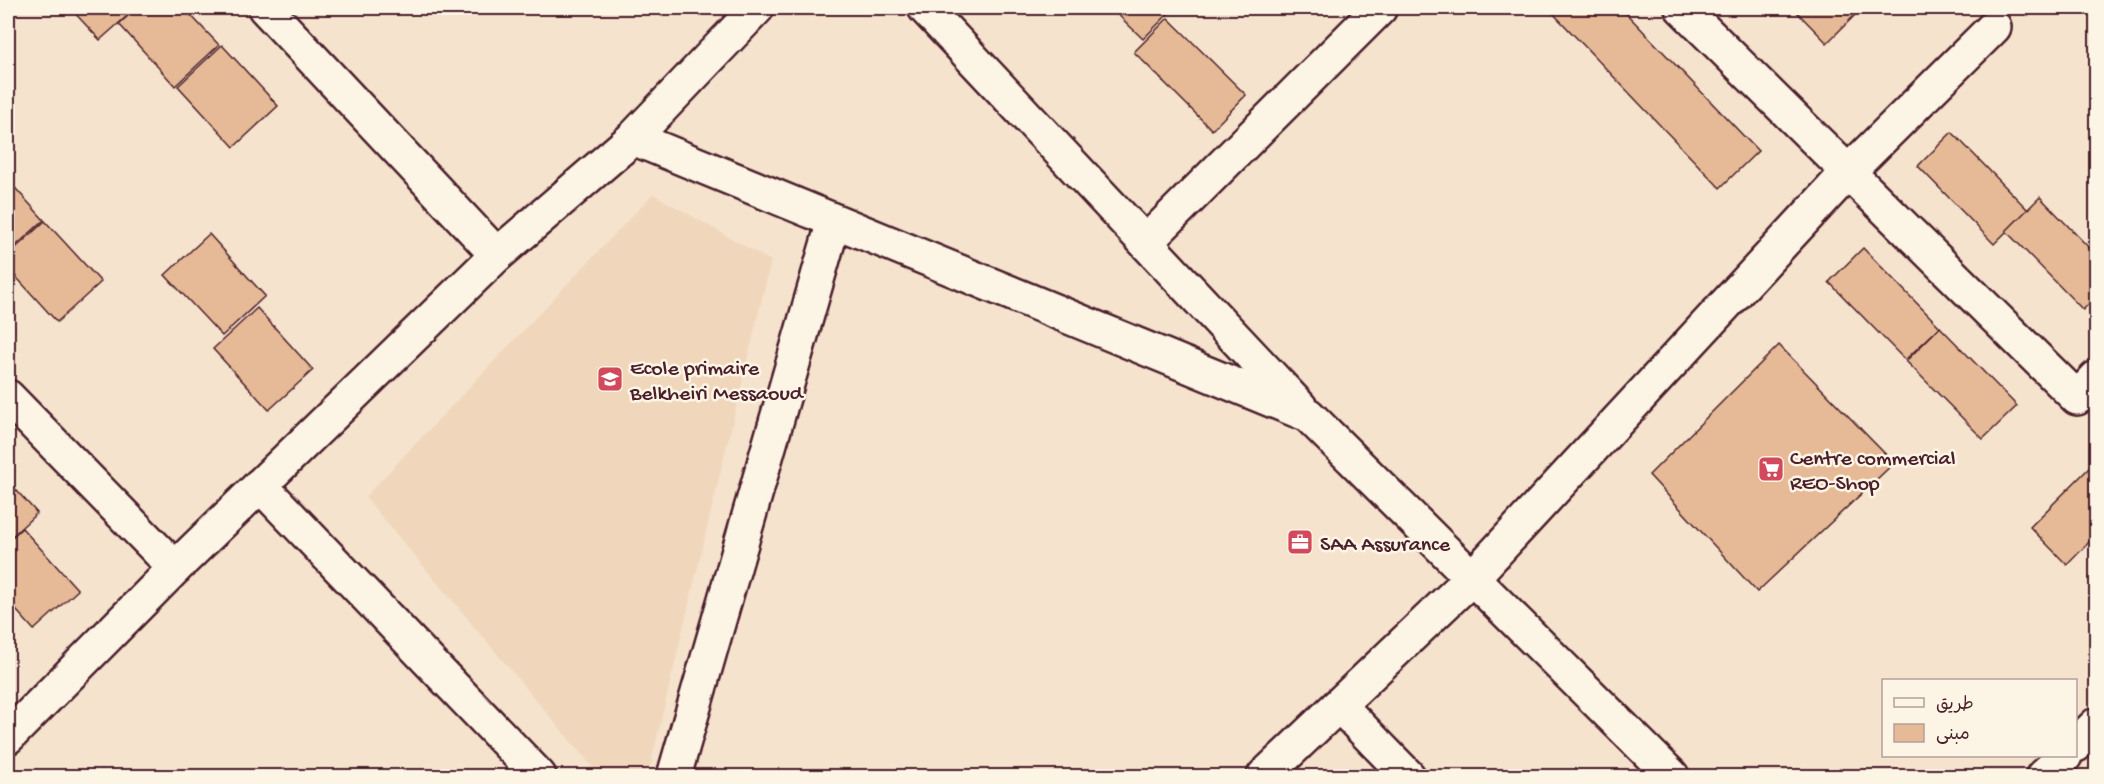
<svg xmlns="http://www.w3.org/2000/svg" width="2104" height="784" viewBox="0 0 2104 784" font-family="'Gochi Hand','Playpen Sans Arabic',sans-serif">
	<style>
		.built { fill: #f0d7bc }
		.building { fill: #e6ba96; stroke: #4a1f2b; stroke-width: 1.5 }
		.lines { fill: none; stroke-linecap: round; stroke-linejoin: round }
		.minor-casing { stroke: #4a1f2b; stroke-width: 38 }
		.minor { stroke: #fcf5e5; stroke-width: 33 }
		.labels { text-anchor: middle; stroke-width: 5; stroke-linejoin: round; paint-order: stroke }
		.poi-label { font-size: 22px; fill: #4a1f2b; stroke: #fcf5e5; text-anchor: start }
	</style>
	<rect width="100%" height="100%" fill="#f5e3cd"/>
	<filter id="ink" filterUnits="userSpaceOnUse"><feTurbulence type="fractalNoise" baseFrequency=".0167" numOctaves="2"/><feDisplacementMap in="SourceGraphic" scale="12" xChannelSelector="R" yChannelSelector="G"/><feConvolveMatrix kernelMatrix="1 2 1 2 8 2 1 2 1" color-interpolation-filters="sRGB"/></filter>
	<g filter="url(#ink)">
		<polygon class="built" points="653,194 771,261 650,767 628,776 600,776 365,497"/>
		<g class="building">
			<polygon points="70,8 136,8 100,40"/>
			<polygon points="137,8 184,8 219,45 175,86 119,24"/>
			<polygon points="1111,8 1174,8 1143,39"/>
			<polygon points="1548,8 1621,8 1758,151 1720,188"/>
			<polygon points="1793,8 1860,8 1861,9 1827,43"/>
			<polygon points="1168,18 1246,95 1212,130 1134,52"/>
			<polygon points="222,45 278,106 234,147 178,86"/>
			<polygon points="1952,132 2028,210 1994,244 1918,166"/>
			<polygon points="8,180 44,220 8,253"/>
			<polygon points="2040,197 2096,255 2096,296 2083,310 2006,231"/>
			<polygon points="45,221 101,282 57,322 8,268 8,255"/>
			<polygon points="209,234 265,296 222,336 165,275"/>
			<polygon points="1863,248 1940,327 1905,360 1829,282"/>
			<polygon points="257,308 313,370 269,410 213,349"/>
			<polygon points="1940,327 2017,406 1983,439 1906,361"/>
			<polygon points="1779,345 1894,463 1757,592 1649,475"/>
			<polygon points="2096,461 2096,535 2067,565 2030,527"/>
			<polygon points="8,481 37,513 8,540"/>
			<polygon points="22,528 78,590 34,630 8,601 8,541"/>
		</g>
		<g class="lines">
			<defs>
				<g id="minor">
					<polyline points="265,8 497,255"/>
					<polyline points="925,8 1300,407"/>
					<polyline points="1682,8 2077,398 2096,378"/>
					<polyline points="633,138 1308,415 1672,776"/>
					<polyline points="1146,242 1380,8"/>
					<polyline points="8,397 175,568"/>
					<polyline points="260,485 539,776"/>
					<polyline points="1339,705 1408,776"/>
					<polyline points="8,737 175,568 497,255 633,138 757,8"/>
					<polyline points="2076,745 2096,725"/>
					<polyline points="674,776 834,221"/>
					<polyline points="1264,776 1472,578 1849,171 1994,27"/>
					<polyline points="2043,776 2065,756"/>
				</g>
			</defs>
			<use href="#minor" class="minor-casing"/>
			<use href="#minor" class="minor"/>
		</g>
	</g>
	<defs>
		<symbol id="school-square" viewBox="-11 -11 22 22"><rect x="-9" y="-9" width="18" height="18" rx="4" fill="#d1495b" stroke="#fcf5e5"/><path d="M0-5L7-2L0 1L-7-2ZM-4 1L0 2.5L4 1V4Q0 6-4 4Z" fill="#fff"/></symbol>
		<symbol id="supermarket-square" viewBox="-11 -11 22 22"><rect x="-9" y="-9" width="18" height="18" rx="4" fill="#d1495b" stroke="#fcf5e5"/><path d="M-6-5.5h2.5l.6 2H6L4.5 2H-2.5L-4.4-4H-6ZM-1.5 3.2a1.3 1.3 0 1 0 .1 0ZM3 3.2a1.3 1.3 0 1 0 .1 0Z" fill="#fff"/></symbol>
		<symbol id="office-square" viewBox="-11 -11 22 22"><rect x="-9" y="-9" width="18" height="18" rx="4" fill="#d1495b" stroke="#fcf5e5"/><path d="M-6-3h4V-5.5h4V-3h4V5H-6ZM-1-4.5V-3h2v-1.5ZM-6 0V1H6V0Z" fill="#fff"/></symbol>
	</defs>
	<g fill-rule="evenodd">
		<use href="#school-square" x="595" y="364" width="30" height="30"/>
		<use href="#supermarket-square" x="1756" y="454" width="30" height="30"/>
		<use href="#office-square" x="1285" y="527" width="30" height="30"/>
	</g>
	<g class="labels">
		<g class="poi-label">
			<text x="630" y="374">Ecole primaire<tspan x="630" dy="25">Belkheiri Messaoud</tspan></text>
			<text x="1790" y="464">Centre commercial<tspan x="1790" dy="25">REO-Shop</tspan></text>
			<text x="1320" y="550">SAA Assurance</text>
		</g>
	</g>
	<rect width="2104" height="784" fill="none" stroke="#fcf5e5" stroke-width="30"/>
	<rect x="15" y="15" width="2074" height="754" fill="none" stroke="#4a1f2b" stroke-width="2" filter="url(#ink)"/>
	<rect x="1882" y="679" width="195" height="78" fill="#fcf5e5" stroke="#b59f9b" stroke-width="1.5"/>
	<rect x="1894" y="698" width="30" height="9" fill="#fcf5e5" stroke="#b59f9b" stroke-width="1.5"/>
	<text x="1936" y="709" font-size="18" fill="#4a1f2b">طريق</text>
	<rect x="1894" y="724" width="30" height="18" fill="#e6ba96" stroke="#b59f9b" stroke-width="1.5"/>
	<text x="1936" y="739" font-size="18" fill="#4a1f2b">مبنى</text>
</svg>
